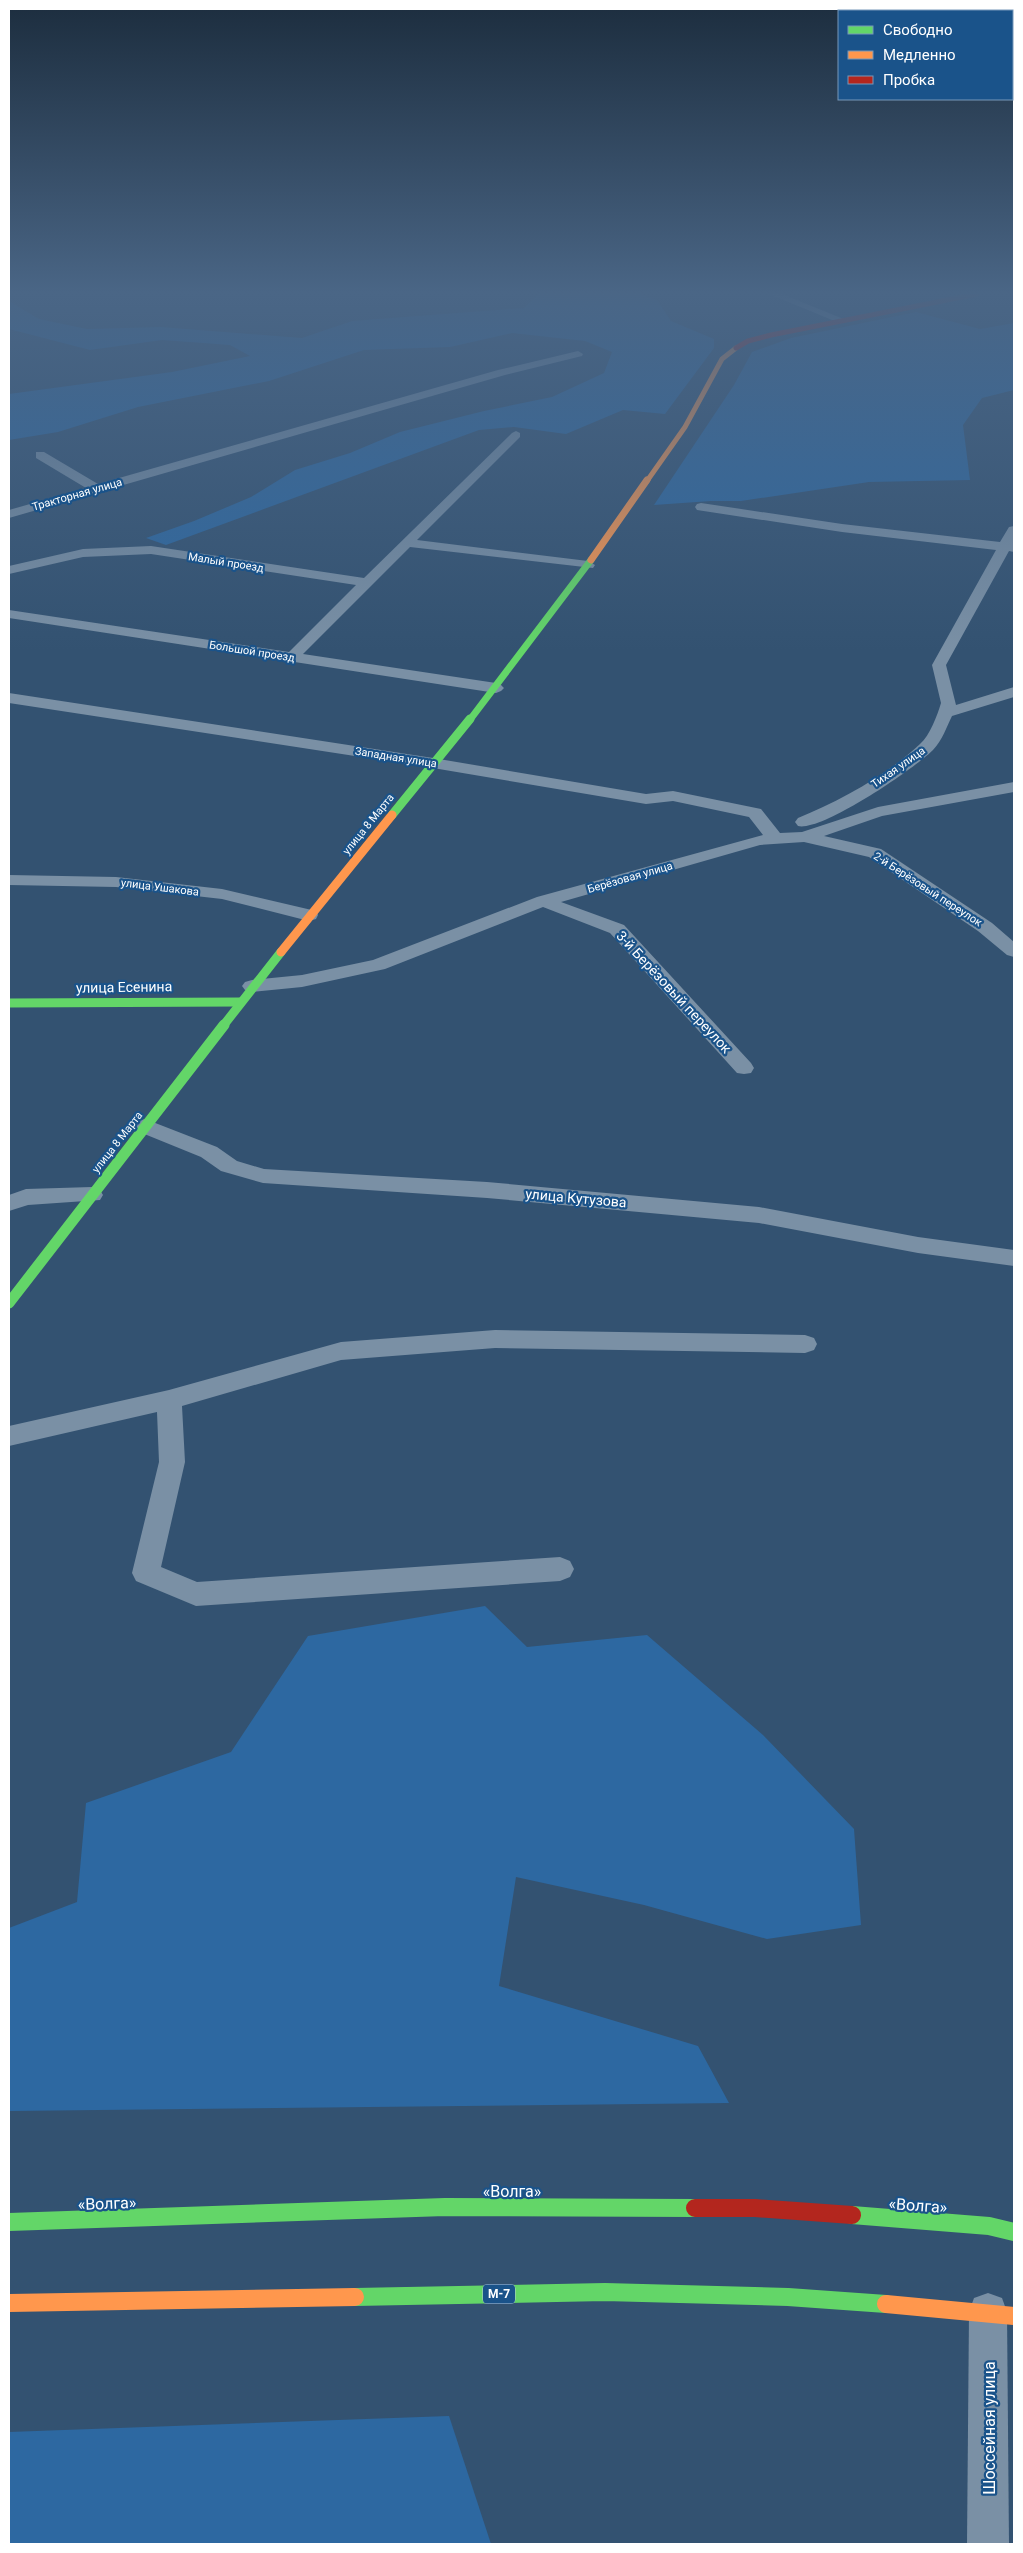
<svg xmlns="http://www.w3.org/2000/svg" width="1023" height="2553" viewBox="0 0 1023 2553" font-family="Roboto,sans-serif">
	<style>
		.green { fill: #2d68a1 }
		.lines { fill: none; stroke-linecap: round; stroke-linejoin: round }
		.street { fill: #7a90a5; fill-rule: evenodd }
		.fast-far3 { stroke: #63d668; stroke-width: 7 }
		.fast-far2 { stroke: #63d668; stroke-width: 9 }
		.fast-far1 { stroke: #63d668; stroke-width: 11 }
		.fast { stroke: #63d668; stroke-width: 18 }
		.slow-far3 { stroke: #ff974d; stroke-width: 5 }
		.slow-far2 { stroke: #ff974d; stroke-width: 7 }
		.slow-far1 { stroke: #ff974d; stroke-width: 9 }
		.slow { stroke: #ff974d; stroke-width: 18 }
		.jam-far1 { stroke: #b3261e; stroke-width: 5 }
		.jam { stroke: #b3261e; stroke-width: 18 }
		.labels { text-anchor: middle; stroke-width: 4.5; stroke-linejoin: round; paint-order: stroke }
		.far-street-label { font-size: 11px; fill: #fff; stroke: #1a538a }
		.shield { fill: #1a538a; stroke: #bacbdc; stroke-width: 1 }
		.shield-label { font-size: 12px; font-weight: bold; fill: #fff }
		.street-label { font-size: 14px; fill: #fff; stroke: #1a538a }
		.near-street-label { font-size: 16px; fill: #fff; stroke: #1a538a }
	</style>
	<rect width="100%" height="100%" fill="#335271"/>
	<g class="green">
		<polygon points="538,294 639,294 657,300 671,321 714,339 714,348 665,414 623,410 566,434 514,427 479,430 166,545 146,538 194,521 251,497 295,470 350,453 400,432 484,411 552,397 604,373 612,352 585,341 512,333 450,347 364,350 269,381 138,407 58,432 9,440 9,394 172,372 250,356 230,345 162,340 90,350 9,329 9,301 39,319 87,329 161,327 302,338 352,321 524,308"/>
		<polygon points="916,312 980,329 1014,323 1014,390 982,398 963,425 970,480 869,482 741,501 711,501 654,505 734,385 752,352 791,338"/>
		<polygon points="485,1606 527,1647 647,1635 763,1735 854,1829 861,1925 767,1939 644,1905 516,1877 499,1986 698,2046 729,2103 9,2111 9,1928 77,1902 86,1803 231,1752 308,1636"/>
		<polygon points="449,2416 491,2544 9,2544 9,2432"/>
	</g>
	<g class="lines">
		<g class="street">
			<polygon points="769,294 782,294 846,320 837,322"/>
			<polygon points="578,351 583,354 582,356 505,375 9,518 9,510 86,488 36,458 36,452 44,452 98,484 498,370"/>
			<polygon points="516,431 520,433 520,437 417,540 588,561 595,565 593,568 410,547 303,654 496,683 501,685 504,688 501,691 496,693 9,618 9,610 289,652 356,585 151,554 83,557 9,574 9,566 83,549 151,546 364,578 512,433"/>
			<path d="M701 503 842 524 1000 542 1009 527 1014 526V552L1009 551 946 665 956 705 1014 687V697L952 716C947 726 942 741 933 750 915 768 822 832 798 826L795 822 798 818C838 802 889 774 920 744 930 735 937 716 941 703L932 665 996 550 842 532 697 510 695 507 697 504Z"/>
			<polygon points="9,693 433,758 646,794 673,791 761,809 780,833 802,832 878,807 1014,782 1014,792 882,816 824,836 881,849 992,923 1014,942 1014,957 1007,955 978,931 869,857 804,842 760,845 561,902 624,925 751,1063 754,1068 751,1073 744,1074 737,1073 610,933 543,907 385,969 302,987 252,992 245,990 242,986 245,982 252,980 302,975 373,960 537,897 763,835 749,817 673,801 646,804 433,768 9,703"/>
			<polygon points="9,875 116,877 222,889 316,911 318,915 316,919 309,921 222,899 116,887 9,885"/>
			<polygon points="145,1119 217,1147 237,1161 264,1169 487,1182 759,1207 918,1237 1014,1250 1014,1266 918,1253 759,1223 487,1198 263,1183 221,1171 201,1157 137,1131 134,1126 137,1121"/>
			<polygon points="92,1187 100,1190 103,1195 100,1200 28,1205 9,1211 9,1195 26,1189"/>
			<polygon points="495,1330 805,1335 814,1338 817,1344 814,1350 805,1353 495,1348 341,1360 182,1406 185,1462 161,1567 197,1582 560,1557 570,1561 574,1569 570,1577 560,1581 196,1606 136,1581 132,1573 159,1462 157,1412 9,1446 9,1426 169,1390 341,1342"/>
			<polygon points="988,2293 1002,2298 1007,2312 1009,2544 967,2544 969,2312 974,2298"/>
		</g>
		<polyline class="fast-far3" points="469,721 591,560"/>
		<g class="fast-far2">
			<polyline points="392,815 470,719"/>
			<polyline points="9,1003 240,1002"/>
			<polyline points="223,1026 281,952"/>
		</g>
		<polyline class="fast-far1" points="9,1303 224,1025"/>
		<g class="fast">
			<polyline points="852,2215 989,2226 1014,2232"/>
			<polyline points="9,2222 445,2207 695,2208"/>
			<polyline points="355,2297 605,2292 788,2297 886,2304"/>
		</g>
		<polyline class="slow-far3" points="647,481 685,427 722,359 736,348"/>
		<polyline class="slow-far2" points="591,560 647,480"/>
		<polyline class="slow-far1" points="281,952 392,815"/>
		<g class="slow">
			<polyline points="9,2303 355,2297"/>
			<polyline points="886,2304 1014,2316"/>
		</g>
		<polyline class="jam-far1" points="736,348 748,341 771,335 977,294"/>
		<polyline class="jam" points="695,2208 755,2208 852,2215"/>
	</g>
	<linearGradient id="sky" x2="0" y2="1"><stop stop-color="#1c2d3e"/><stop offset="0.45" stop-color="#4a6686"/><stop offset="1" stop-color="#4a6686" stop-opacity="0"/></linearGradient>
	<rect width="1023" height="651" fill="url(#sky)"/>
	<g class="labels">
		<g class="far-street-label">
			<text transform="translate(77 494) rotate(-16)" y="4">Тракторная улица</text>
			<text transform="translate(226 562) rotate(9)" y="4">Малый проезд</text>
			<text transform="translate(252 651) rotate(9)" y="4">Большой проезд</text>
			<text transform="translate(396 757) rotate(9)" y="4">Западная улица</text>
			<text transform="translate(898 767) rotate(-35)" y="4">Тихая улица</text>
			<text transform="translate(368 824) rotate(-51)" y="4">улица 8 Марта</text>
			<text transform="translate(630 877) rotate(-16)" y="4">Берёзовая улица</text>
			<text transform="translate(160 887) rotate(7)" y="4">улица Ушакова</text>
			<text transform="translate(928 889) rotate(33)" y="4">2-й Берёзовый переулок</text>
			<text transform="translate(117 1142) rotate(-52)" y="4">улица 8 Марта</text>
		</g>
		<rect class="shield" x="483" y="2284.5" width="32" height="19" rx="4"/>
		<g class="shield-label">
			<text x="499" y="2298">М-7</text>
		</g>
		<g class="street-label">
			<text transform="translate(124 987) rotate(-1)" y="5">улица Есенина</text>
			<text transform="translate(674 992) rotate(47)" y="5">3-й Берёзовый переулок</text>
			<text transform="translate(576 1198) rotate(5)" y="5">улица Кутузова</text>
		</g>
		<g class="near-street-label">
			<text x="512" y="2197">«Волга»</text>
			<text transform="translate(107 2203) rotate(-2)" y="6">«Волга»</text>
			<text transform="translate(918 2205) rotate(4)" y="6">«Волга»</text>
			<text transform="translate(989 2428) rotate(-90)" y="6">Шоссейная улица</text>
		</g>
	</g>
	<rect width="1023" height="2553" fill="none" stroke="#ffffff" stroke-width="20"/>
	<rect x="838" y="10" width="175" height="90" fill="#1a538a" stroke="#7698b9"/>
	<rect x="848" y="26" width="25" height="8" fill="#63d668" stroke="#7698b9"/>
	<text x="883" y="35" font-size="15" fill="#ffffff">Свободно</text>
	<rect x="848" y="51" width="25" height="8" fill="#ff974d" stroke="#7698b9"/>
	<text x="883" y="60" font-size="15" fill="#ffffff">Медленно</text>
	<rect x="848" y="76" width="25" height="8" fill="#b3261e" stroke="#7698b9"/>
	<text x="883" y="85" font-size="15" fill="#ffffff">Пробка</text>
</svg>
